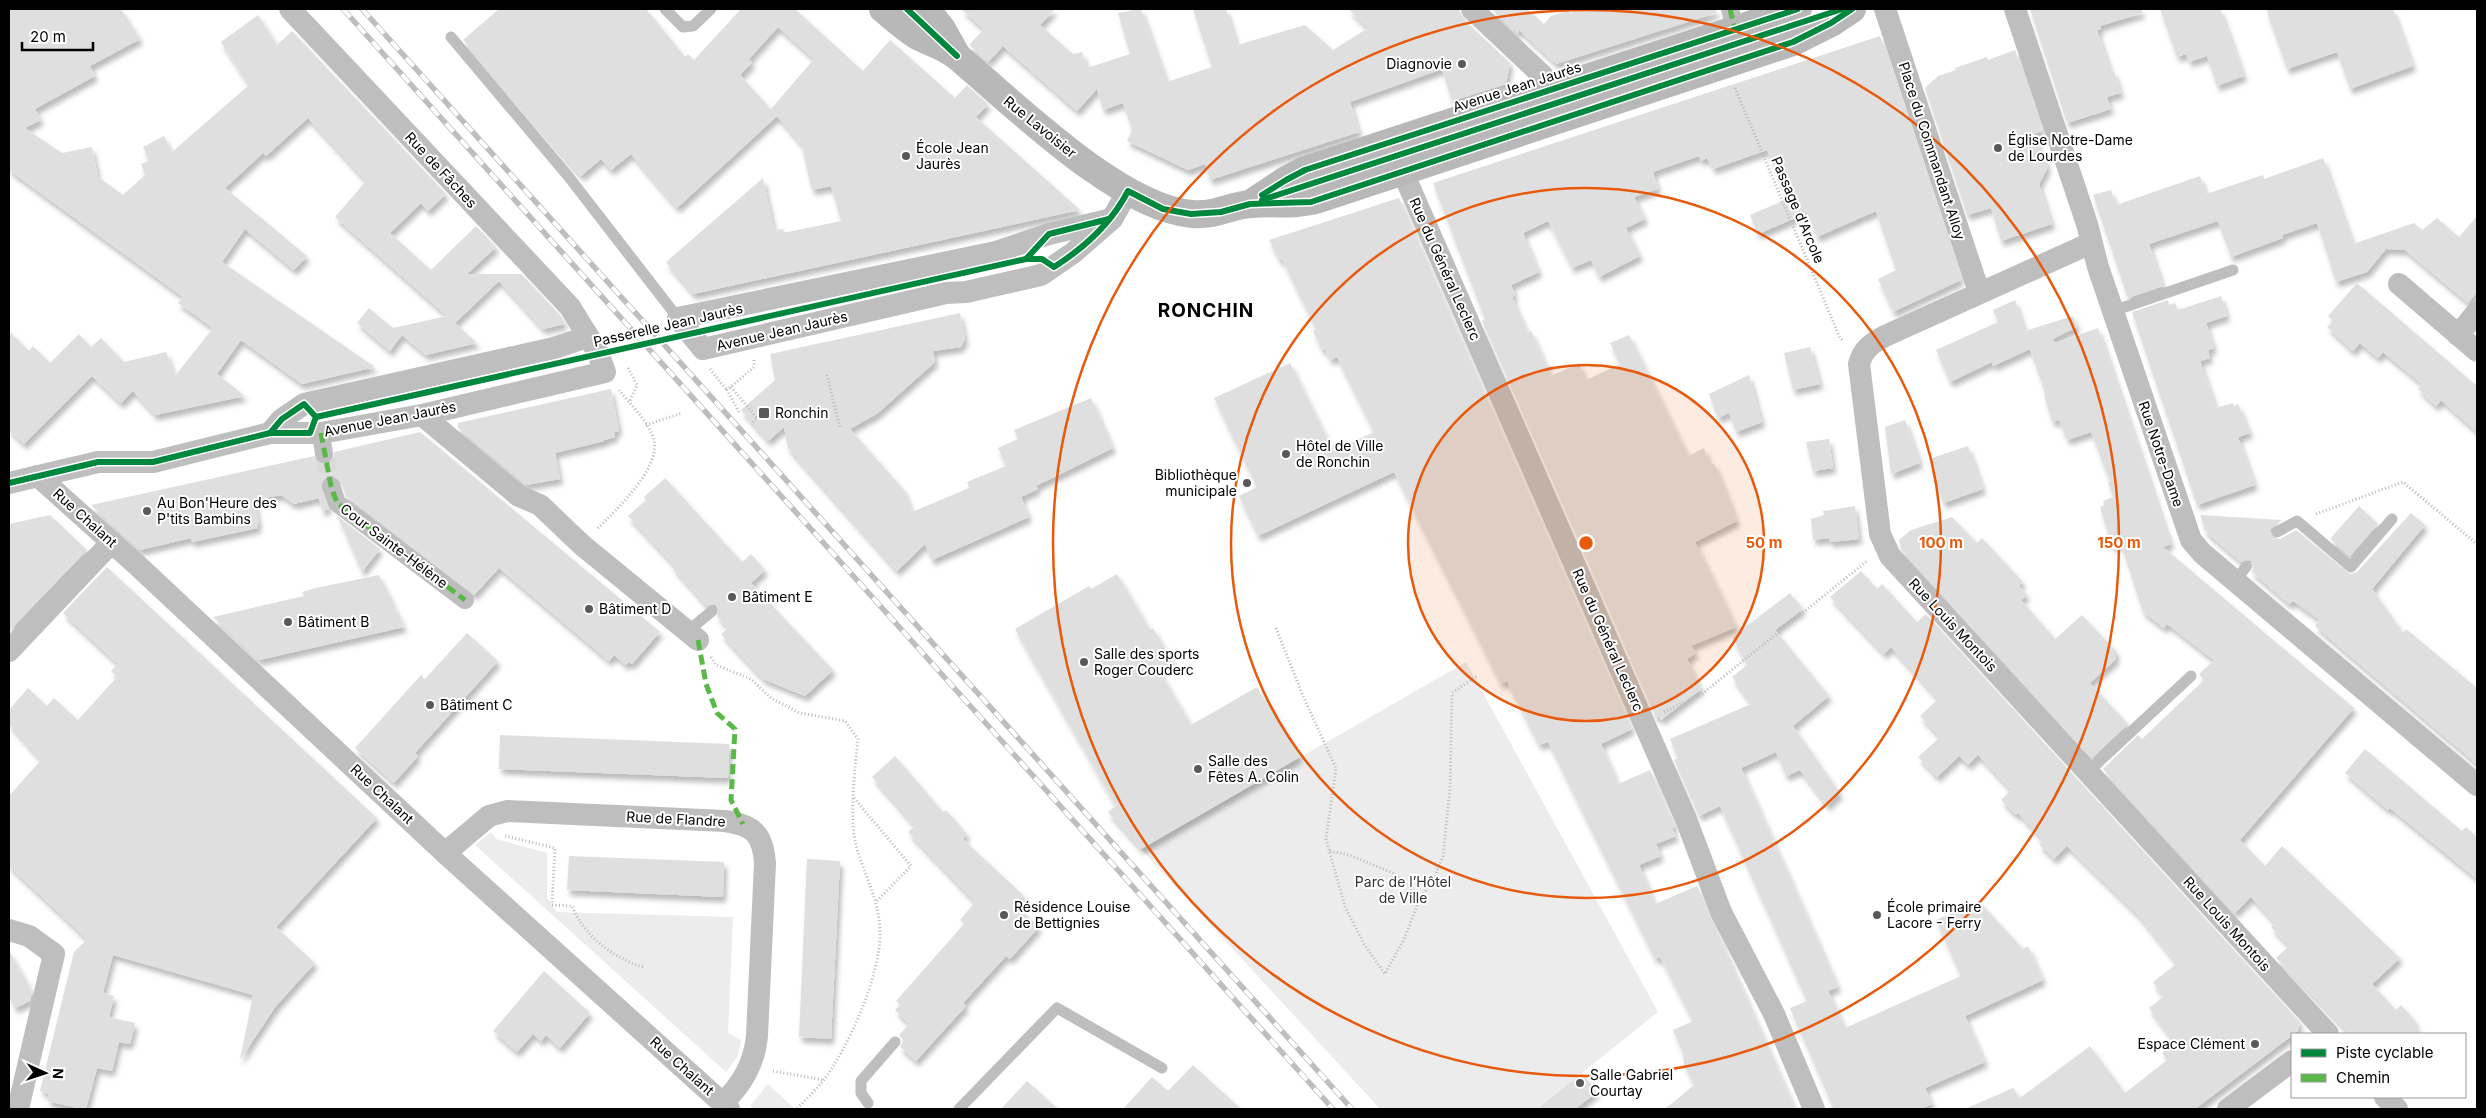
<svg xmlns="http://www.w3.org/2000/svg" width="2486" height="1118" viewBox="0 0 2486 1118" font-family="Inter,sans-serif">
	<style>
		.green { fill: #ececec }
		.building { fill: #dfdfdf; filter: url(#shadow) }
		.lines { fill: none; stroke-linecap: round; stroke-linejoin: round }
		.pedestrian-tunnel { stroke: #d9d9d9; stroke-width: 18; stroke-dasharray: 18 9; stroke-linecap: butt }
		.path { stroke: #b9b9b9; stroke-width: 3; stroke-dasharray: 1 2.5; stroke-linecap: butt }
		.service { stroke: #bebebe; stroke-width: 11 }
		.pedestrian { stroke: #bebebe; stroke-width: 18 }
		.minor { stroke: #bebebe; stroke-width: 22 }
		.secondary { stroke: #b8b8b8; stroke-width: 28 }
		.rail-casing { stroke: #bebebe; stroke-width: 5.5 }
		.rail { stroke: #fff; stroke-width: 4; stroke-dasharray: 11; stroke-linecap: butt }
		.quiet { stroke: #58b947; stroke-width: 5; stroke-dasharray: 10 5; stroke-linecap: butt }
		.cycleway-casing { stroke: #fff; stroke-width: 9 }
		.cycleway { stroke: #00873e; stroke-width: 6 }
		.ring { fill: none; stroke: #e8590c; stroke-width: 2.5 }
		.poi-dot { fill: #595959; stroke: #fff; stroke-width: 2 }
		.labels { text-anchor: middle; stroke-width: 4; stroke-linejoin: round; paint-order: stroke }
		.poi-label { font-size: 14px; fill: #000; stroke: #fff; text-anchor: start }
		.street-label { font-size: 14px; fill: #000; stroke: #fff }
		.park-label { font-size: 14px; fill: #333; stroke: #fff }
		.district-label { font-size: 19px; font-weight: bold; letter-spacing: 1px; fill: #000; stroke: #fff }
		.centre { fill: #e8590c; stroke: #fff; stroke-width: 2.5 }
		.ring-label { font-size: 15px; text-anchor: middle; font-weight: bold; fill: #e8590c; stroke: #fff; stroke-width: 4; stroke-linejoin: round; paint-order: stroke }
	</style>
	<defs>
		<filter id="shadow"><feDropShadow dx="3" dy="5.5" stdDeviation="2.5" flood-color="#0004"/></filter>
	</defs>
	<rect width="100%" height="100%" fill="#fff"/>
	<g class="green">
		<polygon points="1466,662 1658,1012 1537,1109 1380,1109 1141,849"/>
		<polygon points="491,832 496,839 547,853 547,898 557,912 733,917 728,1033 741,1040 738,1056 726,1072 475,845"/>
		<polygon points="768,1084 793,1107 791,1109 753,1109 750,1106"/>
	</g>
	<g class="building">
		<polygon points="9,9 121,9 140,39 90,66 95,76 35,109 41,120 25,128 62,153 92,147 98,177 123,195 145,175 141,164 149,161 143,147 164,136 172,152 249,85 221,42 258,15 277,45 292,31 446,194 428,211 421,203 390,233 431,270 476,226 496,247 467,274 521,274 560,315 565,324 543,329 499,281 455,323 477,343 426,355 402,335 390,351 357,323 369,308 393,328 447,316 335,217 366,181 308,118 266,156 263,153 225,188 307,256 294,270 245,229 222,262 375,367 302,384 241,340 217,374 245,396 155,415 133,391 121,403 92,376 24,444 9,430 9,331 29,351 33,346 50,363 79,334 91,347 101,338 124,362 166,352 175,376 213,328 178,303 183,297 9,170"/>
		<polygon points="499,9 646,9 685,57 688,54 694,60 741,9 795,9 863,71 890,40 955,98 967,85 988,104 976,117 1080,210 693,294 666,262 763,178 774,230 783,229 784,232 788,232 841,221 831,186 812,190 801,144 771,109 814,59 778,27 749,59 752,63 740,75 777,116 677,208 631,154 611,170 601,159 581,176 568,162 463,40"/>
		<polygon points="961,9 1055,9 1040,25 1073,54 1082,52 1087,68 1130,54 1118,13 1141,9 1167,82 1212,67 1193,9 1226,9 1237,45 1305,25 1333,50 1368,28 1348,9 1459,9 1463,19 1510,63 1506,84 1452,101 1442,69 1350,102 1359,132 1210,180 1205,164 1188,170 1127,141 1132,130 1123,103 1103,110 1097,89 1077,111 1003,46 988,62 969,45 984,29"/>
		<polygon points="1491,9 1527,9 1544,24 1551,16 1569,10 1570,13 1581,9 1716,9 1716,13 1556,64 1519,30 1518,34"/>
		<polygon points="2030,9 2142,9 2142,13 2100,26 2101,29 2097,30 2111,72 2114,71 2121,93 2107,97 2111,109 2067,123"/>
		<polygon points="2160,9 2220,9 2244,76 2217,86 2207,56 2189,62 2186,54 2177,57"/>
		<polygon points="2266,9 2393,9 2413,66 2350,89 2337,52 2287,69"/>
		<polygon points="1880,36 1961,280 1893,312 1878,279 1896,270 1876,211 1817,237 1807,213 1758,234 1750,215 1787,199 1767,150 1713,169 1707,158 1701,161 1699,156 1653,172 1658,189 1634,197 1645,219 1626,228 1640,256 1599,277 1591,260 1572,268 1548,221 1523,233 1539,272 1511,285 1515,295 1512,297 1527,332 1531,331 1551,376 1579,363 1586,380 1620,364 1610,343 1629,335 1688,456 1704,448 1710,465 1714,463 1737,521 1695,542 1736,627 1691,646 1696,653 1687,659 1701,689 1661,720 1659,716 1656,718 1482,321 1485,319 1433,183"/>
		<polygon points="2015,50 2042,131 2034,134 2048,167 2039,184 2052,224 2001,241 1991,208 1967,215 1925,88 1938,76 1956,70 1955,68 1987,57 1988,60"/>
		<polygon points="2323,158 2353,244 2414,223 2422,230 2437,218 2459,237 2477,216 2477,292 2468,303 2405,250 2386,249 2367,272 2336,282 2317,223 2282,235 2283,238 2231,257 2218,221 2149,244 2163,286 2128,298 2093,195 2111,190 2116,205 2200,176 2206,194 2263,175 2264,179"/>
		<polygon points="1399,198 1632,729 1601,744 1618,784 1650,770 1675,827 1672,828 1676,836 1656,844 1661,856 1639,865 1655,904 1697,886 1795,1109 1665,1109 1694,1085 1684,1064 1683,1053 1673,1030 1693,1021 1660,957 1655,959 1548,742 1539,745 1507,681 1501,684 1394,472 1258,536 1239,496 1257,487 1214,398 1290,363 1333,451 1374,432 1337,357 1330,360 1325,349 1322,350 1313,331 1316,329 1282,259 1279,260 1269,240"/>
		<polygon points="2357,283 2477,386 2477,432 2441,400 2436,406 2418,389 2422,384 2383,352 2378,358 2360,343 2353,351 2327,327 2333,321 2328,316"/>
		<polygon points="2221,296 2227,316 2206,323 2214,348 2208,350 2210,358 2200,361 2216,408 2233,403 2234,406 2238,404 2250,433 2238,437 2255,485 2197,505 2132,312 2168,300 2169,305 2175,303 2178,310"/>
		<polygon points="2015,300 2025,331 2073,316 2077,327 2053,339 2055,343 2098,328 2171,544 2163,547 2354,708 2240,840 2265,866 2282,846 2400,958 2372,984 2396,1010 2401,1005 2416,1022 2414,1024 2423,1034 2350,1034 2276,958 2289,946 2271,927 2275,923 2251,897 2235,913 2103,769 2138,735 2142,739 2204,680 2199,674 2214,660 2167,624 2164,628 2143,612 2121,544 2112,547 2100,507 2104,505 2103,501 2113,497 2108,482 2110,482 2091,432 2067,440 2059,420 2052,422 2044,395 2046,395 2030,349 1993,366 1992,362 1950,382 1936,350 1998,322 1993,310"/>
		<polygon points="960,313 965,339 961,347 933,351 935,362 878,413 850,429 904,490 912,512 969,488 967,482 1006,466 998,448 1018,439 1014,430 1091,398 1113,448 1036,486 1038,489 1021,497 1029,517 932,560 925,544 897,571 788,448 784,427 768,441 741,410 775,380 770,354"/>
		<polygon points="1810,347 1820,384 1793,390 1784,353"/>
		<polygon points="1749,375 1762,422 1736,432 1729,413 1718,418 1709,394"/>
		<polygon points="611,389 619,431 614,432 615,437 604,440 604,441 555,453 560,479 526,485 458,428 458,423"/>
		<polygon points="1905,420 1920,463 1891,474 1885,427"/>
		<polygon points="420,432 660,632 632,664 629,662 626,665 614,655 609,661 499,568 474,595 346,496 341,482 333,476 327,476 321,485 329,509 322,511 319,498 294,504 281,495 254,500 259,523 257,524 258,528 192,542 191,538 140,550 91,505 314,456 320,464 326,464 334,458 334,452"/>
		<polygon points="1829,439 1833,468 1813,471 1806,442"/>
		<polygon points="1968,446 1983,489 1943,503 1929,459"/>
		<polygon points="665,478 742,562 751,554 765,570 751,583 833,670 805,696 763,679 721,634 728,628 717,616 718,607 714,604 707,606 672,567 674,565 628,516 646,500 644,497"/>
		<polygon points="1855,506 1859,539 1830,542 1829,538 1813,540 1811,519 1824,515 1823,511"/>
		<polygon points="2359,506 2378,524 2350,556 2330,539"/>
		<polygon points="2411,513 2425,525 2372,589 2403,633 2406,629 2477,688 2477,764 2315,626 2320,620 2293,601 2289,604 2252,572 2253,568 2251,561 2246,560 2241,562 2206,532 2200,515 2282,520 2270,529 2273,538 2280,539 2296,530 2350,574 2357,572"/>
		<polygon points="50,515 87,550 9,631 9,524"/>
		<polygon points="336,515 380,549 362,572 344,530"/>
		<polygon points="1952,517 1977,543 1982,538 2023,582 2019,586 2027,595 2021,600 2055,639 2082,615 2116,651 2116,659 2090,683 2128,724 2092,758 1901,549 1899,540 1911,530"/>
		<polygon points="107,567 377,818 276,927 315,963 276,1006 240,1060 253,995 113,955 103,993 114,996 109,1017 135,1023 130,1044 119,1042 112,1071 97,1068 86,1109 82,1109 47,1101 49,1094 40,1091 74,952 87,939 9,866 9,796 41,760 9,724 9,710 28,688 47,706 54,698 78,720 117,677 111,671 118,664 63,613"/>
		<polygon points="1861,571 1877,589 1882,584 1917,622 1926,614 2300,1022 2298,1031 2195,1109 1965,1109 2013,1088 2020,1098 2090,1046 2125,1093 2167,1060 2162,1053 2175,1043 2149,1008 2163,997 2153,982 2175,965 2172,962 2174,960 2138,915 2067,846 2054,859 2039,844 2043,840 2018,813 2016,815 2001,800 2011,790 1978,755 1968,765 1959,756 1937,777 1918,757 1940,737 1920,716 1938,699 1891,647 1884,654 1830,597"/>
		<polygon points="1117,574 1150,630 1153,628 1173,662 1159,670 1191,725 1257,687 1264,700 1267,699 1300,757 1141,849 1108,812 1116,806 1015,629 1089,586 1091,589"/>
		<polygon points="379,575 404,627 259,660 213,617 304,596 302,592 316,588"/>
		<polygon points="1790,593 1803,609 1775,630 1829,696 1793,726 1840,793 1827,806 1800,770 1786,776 1776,752 1741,768 1838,987 1828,991 1845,1028 1961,976 1936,920 1979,901 2023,949 2028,946 2043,980 1965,1016 1985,1062 1925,1088 1932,1104 1921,1109 1834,1109 1790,1008 1807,1001 1720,806 1699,816 1674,760 1678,758 1670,739 1751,704 1732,677 1747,665 1732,637"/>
		<polygon points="467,633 498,661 415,753 418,756 394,783 355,748 422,674 424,680"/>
		<polygon points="500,735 729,744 728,778 499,769"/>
		<polygon points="2365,749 2462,831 2466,827 2477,837 2477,879 2390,808 2388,810 2345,773"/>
		<polygon points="895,756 943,812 946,810 967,834 963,839 1023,895 1015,904 1039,927 1010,959 1006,956 963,1003 966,1006 916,1061 900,1047 904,1040 899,1035 909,1024 895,1010 900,1005 896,1001 964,924 960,920 975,902 908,832 915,826 872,777"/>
		<polygon points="569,856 724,862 723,897 567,890"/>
		<polygon points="807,859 840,861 831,1039 799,1037"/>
		<polygon points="9,950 32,992 30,1001 15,1008 9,996"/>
		<polygon points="544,971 590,1013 560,1048 546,1035 541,1041 533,1034 517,1052 493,1031"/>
		<polygon points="1193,1065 1241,1109 1123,1109 1152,1077 1168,1091"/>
		<polygon points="1582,1073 1597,1092 1575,1109 1537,1109"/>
		<polygon points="1027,1081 1058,1109 1001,1109"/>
	</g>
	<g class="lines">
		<polyline class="pedestrian-tunnel" points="324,454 331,486"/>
		<g class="path">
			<polyline points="1735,88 1840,338 1844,341"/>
			<polyline points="628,368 637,385 629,403"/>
			<polyline points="710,369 727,390"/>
			<polyline points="827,375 840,427"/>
			<polyline points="731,387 757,418 752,423"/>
			<polyline points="739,412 727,390 754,367 754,360"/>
			<polyline points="646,425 682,413"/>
			<polyline points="2316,514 2403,482 2477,544"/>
			<path d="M598 528C617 509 660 469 654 440 650 423 630 404 619 390"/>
			<polyline points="1276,628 1303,696 1336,768 1326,839 1345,907 1364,944 1385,974 1405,937 1418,903 1434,878 1443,856 1450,789 1452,693 1477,676"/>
			<path d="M711 657 716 665 751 679 771 698 800 713 845 721 858 739C855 766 849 819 856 845 864 874 880 902 880 933 881 974 848 1049 823 1081 815 1091 805 1100 797 1109"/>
			<polyline points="1664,712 1702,694 1867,561"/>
			<polyline points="854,798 911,866 876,902"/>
			<path d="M505 836 555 848 552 905 572 906C584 936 613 958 643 967"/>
			<polyline points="1330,851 1349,855 1393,873 1421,897"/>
			<polyline points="773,1071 823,1080"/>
		</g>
		<g class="service">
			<polyline points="665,9 683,27 693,26 711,9"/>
			<polyline points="907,9 925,26"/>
			<polyline points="451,37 568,176 678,318"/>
			<polyline points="1288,192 1795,24"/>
			<polyline points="2113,311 2233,270"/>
			<polyline points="2277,532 2297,521 2351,567 2392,519"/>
			<polyline points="2236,580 2246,567"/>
			<polyline points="688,631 712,611"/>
			<polyline points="2088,772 2191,676"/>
			<polyline points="868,1103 861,1093 861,1081 895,1042"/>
			<polyline points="959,1109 1057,1008 1162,1068"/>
		</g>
		<g class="pedestrian">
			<polyline points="1730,9 1735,29"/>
			<polyline points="321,433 324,454"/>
			<polyline points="331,486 337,503 465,600"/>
		</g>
		<g class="minor">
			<polyline points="1472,9 1543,76 1559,119"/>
			<polyline points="1885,9 1979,292"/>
			<polyline points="2015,9 2087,224 2098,267 2191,540 2202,553 2477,785"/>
			<polyline points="1394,141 1408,184 1686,819 1721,912 1774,1014 1814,1109"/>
			<polyline points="1112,219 1049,234 996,252 678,318 703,349 946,293 966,292 1041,275 1073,253 1112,219 1128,191"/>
			<path d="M2091 243 1885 336C1872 343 1863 349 1859 364L1880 534 1890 556 2328 1034"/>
			<polyline points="2399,284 2477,351"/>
			<polyline points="2458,335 2477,312"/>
			<polyline points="422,415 519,496 540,505 582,545 698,640"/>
			<polyline points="270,433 282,419 304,404 554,348 578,340 587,334"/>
			<polyline points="38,476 136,564 445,853 729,1109"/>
			<polyline points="9,483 98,462 153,462 270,433 321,433 422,415 605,372 597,351 570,307 290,9"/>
			<polyline points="9,651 112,542"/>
			<path d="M445 853 489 816 507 811 725 821C753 825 763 834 765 863L757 1036C754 1065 742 1084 722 1104"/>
			<polyline points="9,930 29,936 54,954 18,1109"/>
			<polyline points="2385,1097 2397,1109"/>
			<polyline points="2228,1109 2292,1061"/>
		</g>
		<g class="secondary">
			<path d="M883 9C894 18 904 27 916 35 930 43 947 47 959 58 1015 105 1119 208 1192 214 1218 216 1230 205 1251 204 1274 202 1296 206 1319 199L1793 42 1831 23 1852 9"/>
			<polyline points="926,9 942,29 957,56"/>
			<polyline points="1250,204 1286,180 1305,170 1798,9"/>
		</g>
		<defs>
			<g id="rail">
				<polyline points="343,9 1333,1109"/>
				<polyline points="362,9 1352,1109"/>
			</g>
		</defs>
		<use href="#rail" class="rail-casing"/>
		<use href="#rail" class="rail"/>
		<g class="quiet">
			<polyline points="1730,9 1735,29"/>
			<polyline points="321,433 331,486 337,503 465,600"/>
			<polyline points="698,640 706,684 717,713 735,729 731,800 743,824"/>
		</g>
		<defs>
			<g id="cycleway">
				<polyline points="907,9 957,56"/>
				<polyline points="1262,195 1286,180 1305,170 1798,9"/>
				<polyline points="1262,200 1842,9"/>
				<polyline points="1026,259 1049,234 1109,219"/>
				<path d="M316 417 1026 259H1042L1054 267C1084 248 1112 222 1128 191L1163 209 1191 214 1221 212 1250 204 1311 202 1793 42 1831 23 1852 9"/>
				<polyline points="270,433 282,419 304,404 316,417"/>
				<polyline points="9,483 98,462 153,462 270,433 310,433 316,417"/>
			</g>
		</defs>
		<use href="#cycleway" class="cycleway-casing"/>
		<use href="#cycleway" class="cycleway"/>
	</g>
	<circle cx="1586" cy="543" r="178" fill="#e8590c" fill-opacity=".12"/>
	<g class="ring">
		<circle cx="1586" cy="543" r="178"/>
		<circle cx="1586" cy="543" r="355"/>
		<circle cx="1586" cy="543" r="533"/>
	</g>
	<g class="poi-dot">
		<circle cx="1462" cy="64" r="5"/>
		<circle cx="1998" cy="148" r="5"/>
		<circle cx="906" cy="156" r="5"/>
		<rect x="758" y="407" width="12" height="12" rx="2.5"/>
		<circle cx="1286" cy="454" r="5"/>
		<circle cx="1247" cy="483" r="5"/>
		<circle cx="147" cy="511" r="5"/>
		<circle cx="732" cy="597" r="5"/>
		<circle cx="589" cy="609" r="5"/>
		<circle cx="288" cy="622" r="5"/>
		<circle cx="1084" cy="662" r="5"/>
		<circle cx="430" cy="705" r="5"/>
		<circle cx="1198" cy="769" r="5"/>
		<circle cx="1004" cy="915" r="5"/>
		<circle cx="1877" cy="915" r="5"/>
		<circle cx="2255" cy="1044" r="5"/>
		<circle cx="1580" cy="1083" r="5"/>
	</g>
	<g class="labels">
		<g class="poi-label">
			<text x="1452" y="69" text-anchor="end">Diagnovie</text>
			<text x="2008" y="145">Église Notre-Dame<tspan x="2008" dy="16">de Lourdes</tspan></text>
			<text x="916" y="153">École Jean<tspan x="916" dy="16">Jaurès</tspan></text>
			<text x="775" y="418">Ronchin</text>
			<text x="1296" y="451">Hôtel de Ville<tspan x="1296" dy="16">de Ronchin</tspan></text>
			<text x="1237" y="480" text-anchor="end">Bibliothèque<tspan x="1237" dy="16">municipale</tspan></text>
			<text x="157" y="508">Au Bon'Heure des<tspan x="157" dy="16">P'tits Bambins</tspan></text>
			<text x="742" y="602">Bâtiment E</text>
			<text x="599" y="614">Bâtiment D</text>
			<text x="298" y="627">Bâtiment B</text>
			<text x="1094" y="659">Salle des sports<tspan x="1094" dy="16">Roger Couderc</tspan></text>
			<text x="440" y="710">Bâtiment C</text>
			<text x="1208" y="766">Salle des<tspan x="1208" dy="16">Fêtes A. Colin</tspan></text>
			<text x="1014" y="912">Résidence Louise<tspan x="1014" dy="16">de Bettignies</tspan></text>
			<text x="1887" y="912">École primaire<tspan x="1887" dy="16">Lacore - Ferry</tspan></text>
			<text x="2245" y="1049" text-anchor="end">Espace Clément</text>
			<text x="1590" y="1080">Salle Gabriel<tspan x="1590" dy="16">Courtay</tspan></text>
		</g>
		<g class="street-label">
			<text transform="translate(1517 87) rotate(-18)" y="5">Avenue Jean Jaurès</text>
			<text transform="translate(1040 127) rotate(39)" y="5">Rue Lavoisier</text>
			<text transform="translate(1932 151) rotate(72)" y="5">Place du Commandant Alloy</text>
			<text transform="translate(441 170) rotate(47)" y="5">Rue de Fâches</text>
			<text transform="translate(1798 210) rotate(67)" y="5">Passage d'Arcole</text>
			<text transform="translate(1445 269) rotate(66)" y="5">Rue du Général Leclerc</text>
			<text transform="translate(668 325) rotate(-13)" y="5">Passerelle Jean Jaurès</text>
			<text transform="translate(782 331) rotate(-13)" y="5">Avenue Jean Jaurès</text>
			<text transform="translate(390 419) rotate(-11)" y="5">Avenue Jean Jaurès</text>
			<text transform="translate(2161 454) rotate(71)" y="5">Rue Notre-Dame</text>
			<text transform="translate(85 518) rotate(42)" y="5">Rue Chalant</text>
			<text transform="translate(394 546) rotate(37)" y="5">Cour Sainte-Hélène</text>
			<text transform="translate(1953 625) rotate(47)" y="5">Rue Louis Montois</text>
			<text transform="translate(1608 640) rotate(66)" y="5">Rue du Général Leclerc</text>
			<text transform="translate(382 794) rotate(43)" y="5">Rue Chalant</text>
			<text transform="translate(676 819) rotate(3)" y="5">Rue de Flandre</text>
			<text transform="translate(2227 924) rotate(48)" y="5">Rue Louis Montois</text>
			<text transform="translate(682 1066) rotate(42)" y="5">Rue Chalant</text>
		</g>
		<g class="park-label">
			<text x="1403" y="887">Parc de l’Hôtel<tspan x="1403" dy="16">de Ville</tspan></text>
		</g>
		<g class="district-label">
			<text x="1206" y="317">RONCHIN</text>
		</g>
	</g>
	<circle cx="1586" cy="543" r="8" class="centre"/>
	<g class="ring-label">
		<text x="1764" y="548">50 m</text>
		<text x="1941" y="548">100 m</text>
		<text x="2119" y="548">150 m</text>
	</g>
	<rect width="2486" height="1118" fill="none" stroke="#000000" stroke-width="20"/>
	<rect x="2291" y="1033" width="175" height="65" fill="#ffffff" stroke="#999999"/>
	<rect x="2301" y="1049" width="25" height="8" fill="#00873e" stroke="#999999"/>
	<text x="2336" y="1058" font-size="15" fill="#000000">Piste cyclable</text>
	<rect x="2301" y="1074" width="25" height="8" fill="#58b947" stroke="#999999"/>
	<text x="2336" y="1083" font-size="15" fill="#000000">Chemin</text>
	<g transform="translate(45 1073) rotate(93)" stroke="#ffffff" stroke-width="4" paint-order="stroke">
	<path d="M0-4L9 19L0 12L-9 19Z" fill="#000000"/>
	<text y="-8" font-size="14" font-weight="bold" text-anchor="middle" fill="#000000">N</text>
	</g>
	<path d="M22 42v8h71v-8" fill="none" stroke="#000000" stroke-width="2.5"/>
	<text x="30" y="42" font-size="15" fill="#000000" stroke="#ffffff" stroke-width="4" paint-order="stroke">20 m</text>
</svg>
